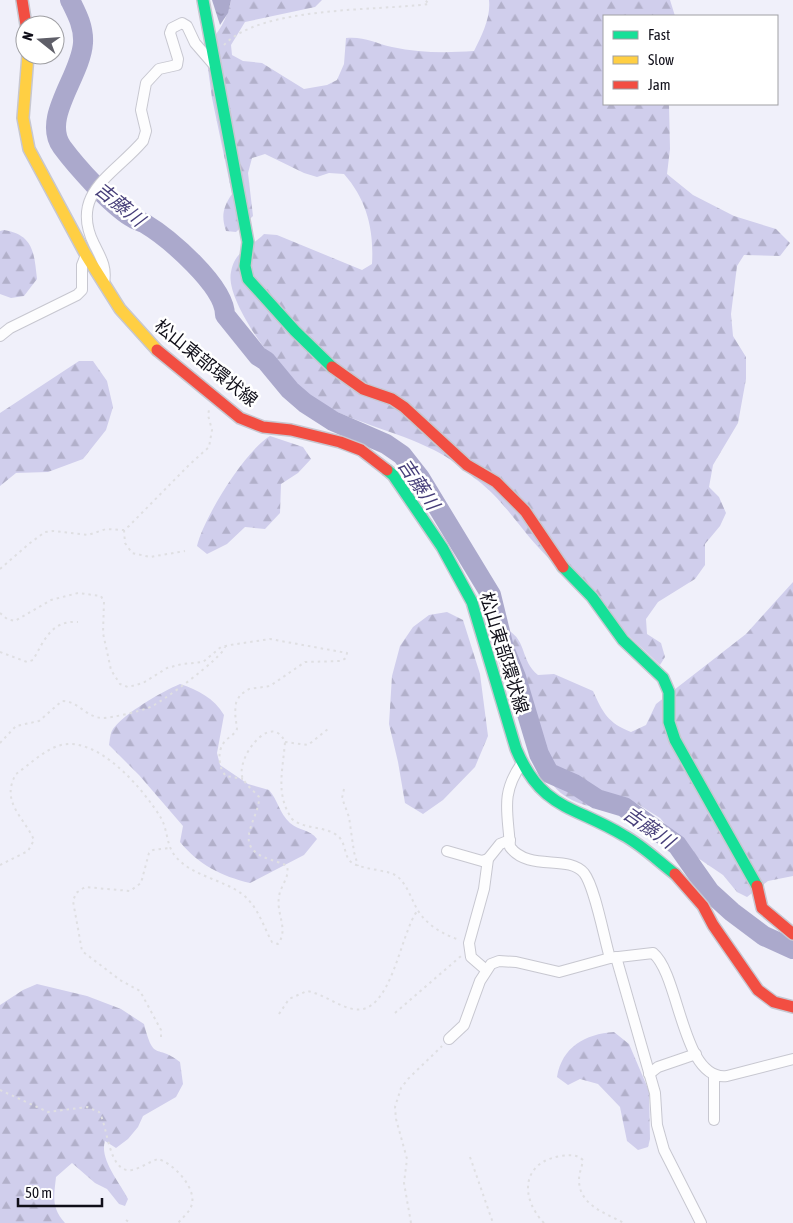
<svg xmlns="http://www.w3.org/2000/svg" width="793" height="1223" viewBox="0 0 793 1223" font-family="'Asap Condensed','Noto Sans JP',sans-serif">
	<style>
		.forest { fill: url(#forest-firs) }
		.water { fill: url(#water-ripples) }
		.lines { fill: none; stroke-linecap: round; stroke-linejoin: round }
		.river { stroke: #aba9cc; stroke-width: 20 }
		.street-casing { stroke: #c7c7d0; stroke-width: 12 }
		.fast-casing { stroke: #c7c7d0; stroke-width: 14 }
		.slow-casing { stroke: #c7c7d0; stroke-width: 14 }
		.jam-casing { stroke: #c7c7d0; stroke-width: 14 }
		.path { stroke: #dfdfe2; stroke-width: 2; stroke-dasharray: 2.5 4; stroke-linecap: butt }
		.street { stroke: #fdfdfe; stroke-width: 10 }
		.fast { stroke: #16e098; stroke-width: 11 }
		.slow { stroke: #ffcf43; stroke-width: 11 }
		.jam { stroke: #f24e42; stroke-width: 11 }
		.labels { text-anchor: middle; stroke-width: 5; stroke-linejoin: round; paint-order: stroke }
		.street-label { font-size: 18px; fill: #100f19; stroke: #fff }
		.water-label { font-size: 19px; font-style: italic; fill: #463e79; stroke: #fff }
	</style>
	<defs>
		<pattern id="forest-firs" width="22" height="20" patternUnits="userSpaceOnUse" patternTransform="scale(1.25)"><rect width="22" height="20" fill="#d0ceec"/><path d="M5 1l3.5 6h-7zM16 11l3.5 6h-7z" fill="#b2b0ca"/></pattern>
		<pattern id="water-ripples" width="26" height="14" patternUnits="userSpaceOnUse" patternTransform="scale(1.25)"><rect width="26" height="14" fill="#aba9cc"/><path d="M2 4q2-2 4 0t4 0M15 11q2-2 4 0t4 0" fill="none" stroke="#9290af"/></pattern>
	</defs>
	<rect width="100%" height="100%" fill="#f0f0fa"/>
	<g class="forest">
		<path d="M231 0H322L315 7 245 22 231 45 232 55 243 61 262 63 304 89 327 85 337 80 344 64 346 38C363 36 375 43 392 47 420 53 446 53 474 51 482 35 491 17 489 0H670L675 16H604V104H669L670 149 667 174 693 195 734 216 776 229 790 243 780 256 744 255 737 266 731 314 733 336 746 357V379L738 423 713 465 709 487 719 497 726 513 720 526 705 544V565L695 579 658 602 646 619 647 634 661 643 665 657 660 665C619 626 576 589 538 547 516 523 503 500 477 480 464 470 449 457 434 450 394 430 350 422 312 399 287 383 224 303 231 272 235 250 250 248 264 234L277 235 362 270 372 264C374 230 367 200 344 174L329 173 317 177 304 173 265 154 252 158 248 173 253 216 236 232 226 231C221 216 223 207 232 194L212 98 205 47C218 35 228 17 231 0Z"/>
		<path d="M4 230C34 235 34 253 37 279L24 296 11 298 0 294V231Z"/>
		<polygon points="79,361 93,361 107,381 113,407 106,430 83,459 48,472 16,473 0,486 0,413"/>
		<path d="M270 436 303 447 311 459 298 473 281 484 280 513 265 529 245 527 227 544 207 554 197 546C204 517 245 451 270 436Z"/>
		<path d="M793 582V876L768 881 747 897 737 892 723 875 689 852 660 818 636 803 619 799 607 810C539 799 547 769 526 717 517 694 505 672 495 650L497 630 501 627C529 637 518 658 538 675L554 674 593 691C603 713 608 723 631 732L646 725 656 704 746 634Z"/>
		<polygon points="447,612 463,620 480,674 488,736 475,767 443,800 423,814 405,803 398,762 389,724 392,676 400,646 413,627 429,615"/>
		<path d="M180 684C198 690 214 698 224 715L217 753 220 765 248 784 269 790C278 800 279 813 290 823 299 831 310 829 317 839L304 855 250 883C221 876 199 865 180 842L183 826 139 775 109 745C110 740 110 733 113 729 125 713 161 692 180 684Z"/>
		<path d="M37 984 87 996 121 1009 144 1024C154 1063 156 1043 180 1062L183 1084 176 1097 143 1116 138 1127 128 1139 116 1148 105 1141C99 1159 120 1183 128 1199L125 1206 119 1204 107 1189 95 1183 72 1163 56 1177C54 1196 51 1208 65 1223H0V1005L23 990Z"/>
		<path d="M614 1032 629 1044 649 1091 650 1139 648 1147 638 1150 627 1141 620 1107 598 1084 580 1079 568 1085 557 1077C562 1047 585 1034 614 1032Z"/>
	</g>
	<polygon class="water" points="212,0 231,0 228,13 220,25"/>
	<g class="lines">
		<path class="river" d="M70 0C77 14 84 27 83 43 81 76 41 118 62 147 76 166 110 204 131 217 135 220 140 221 144 223 169 238 225 286 225 315L258 356 266 361 290 390 305 403 333 421 386 444 402 455 420 478 491 595 504 648 516 677 539 754 549 773 574 784 597 799 624 807 677 845 710 892 732 912 764 936 793 949"/>
		<defs>
			<g id="street">
				<path d="M104 283C107 267 101 258 94 244 69 193 114 175 143 141L146 131 141 110 146 83 159 69 177 65 178 59 170 33 172 28 182 23 187 26 195 43 214 65"/>
				<polyline points="0,336 10,328 77,295 82,290 82,265 86,255"/>
				<path d="M522 763C500 794 508 812 510 847 529 872 568 854 584 873 595 887 604 938 610 958"/>
				<polyline points="447,851 482,861 488,859"/>
				<polyline points="616,957 655,1093 657,1125 664,1150 701,1223"/>
				<polyline points="486,970 471,957 469,943 484,889 488,859 500,844 510,840"/>
				<path d="M449 1039 464 1025 480 981 491 964 499 961 516 962 559 972 610 958 653 953C680 975 682 1082 727 1076L793 1059"/>
				<polyline points="649,1074 658,1067 696,1054"/>
				<polyline points="714,1120 714,1075"/>
			</g>
			<g id="fast">
				<polyline points="203,0 248,242 245,266 248,279 295,331 332,367"/>
				<path d="M387 470 393 475 442 547 472 602 516 749C542 810 573 805 623 835 642 845 658 861 675 874"/>
				<polyline points="563,567 592,597 623,640 663,678 669,692 669,722 675,740 757,886"/>
			</g>
			<polyline id="slow" points="28,55 23,118 29,149 86,255 120,309 157,350"/>
			<g id="jam">
				<polyline points="22,0 26,25"/>
				<polyline points="157,350 240,418 263,427 291,430 340,442 361,450 387,470"/>
				<polyline points="332,367 363,389 392,399 404,407 467,465 496,482 525,511 563,567"/>
				<polyline points="675,874 703,906 713,925 758,990 774,1002 793,1007"/>
				<polyline points="757,886 762,908 793,934"/>
			</g>
		</defs>
		<use href="#street" class="street-casing"/>
		<use href="#fast" class="fast-casing"/>
		<use href="#slow" class="slow-casing"/>
		<use href="#jam" class="jam-casing"/>
		<g class="path">
			<path d="M224 45C261 6 376 11 429 4L425 0"/>
			<polyline points="124,530 125,543 132,553 150,557 185,551"/>
			<polyline points="0,569 30,543 45,532 53,531 88,535 106,529 124,530 129,526 189,465 209,447 212,430 208,415 209,410"/>
			<path d="M0 613 7 619 15 621 51 600 78 593 101 596 104 602 103 633 111 670 120 684 128 687 143 683 167 668 182 664 203 662 221 647 230 645 270 639 347 653 346 658 341 661 305 662 270 686 249 689 240 695 236 703 235 713 237 729C234 736 226 738 223 744 217 753 219 769 226 776L243 779"/>
			<path d="M0 652 27 662 33 660C44 641 51 620 78 622"/>
			<polyline points="285,742 308,745 328,729"/>
			<path d="M0 743 16 726 39 721 62 701C79 701 86 718 103 718 112 718 140 711 148 708 160 704 223 657 225 647"/>
			<polyline points="344,789 342,798 349,817 354,852 358,866"/>
			<path d="M0 865 28 851 34 840C24 817 0 802 16 774 29 765 45 749 61 745 99 736 144 790 161 818 168 830 166 846 176 857 192 876 222 879 242 894 258 906 263 926 272 942L278 944C289 929 276 914 279 897 280 886 290 878 287 866 279 861 267 860 258 854 236 840 260 816 259 797 254 791 247 786 243 779 234 760 271 710 285 742 283 770 275 794 292 819 303 829 322 826 335 834 348 841 342 858 354 864 366 870 391 870 398 877 407 885 411 898 417 909 426 925 444 935 460 940"/>
			<polyline points="395,1013 461,956"/>
			<path d="M279 1014 289 999 307 991C324 994 337 1006 353 1009 392 1017 400 932 418 910"/>
			<polyline points="161,1037 161,1030 140,991 120,980 82,951 73,901 76,893 85,887 130,891 141,883 149,853 153,850 170,848"/>
			<path d="M0 1090 48 1112 87 1107 99 1112C108 1125 108 1174 132 1170 141 1168 149 1162 158 1159 173 1163 196 1187 192 1204 190 1212 183 1217 178 1223"/>
			<polyline points="470,1157 493,1223"/>
			<polyline points="126,1220 130,1223"/>
			<polyline points="411,1223 404,1183 407,1159 396,1119 395,1107 401,1088 408,1079 442,1046"/>
			<path d="M544 1223C520 1198 521 1162 561 1156 570 1155 576 1154 583 1160 582 1167 579 1173 579 1180 579 1205 605 1213 624 1223"/>
		</g>
		<use href="#street" class="street"/>
		<use href="#fast" class="fast"/>
		<use href="#slow" class="slow"/>
		<use href="#jam" class="jam"/>
	</g>
	<g class="labels">
		<g class="street-label">
			<text transform="translate(206 363) rotate(39)" y="6">松山東部環状線</text>
			<text transform="translate(504 653) rotate(73)" y="6">松山東部環状線</text>
		</g>
		<g class="water-label">
			<text transform="translate(120 204) rotate(39)" y="7">吉藤川</text>
			<text transform="translate(419 484) rotate(56)" y="7">吉藤川</text>
			<text transform="translate(649 827) rotate(35)" y="7">吉藤川</text>
		</g>
	</g>
	<rect x="603" y="15" width="175" height="90" fill="#ffffff" stroke="#9f9fa3"/>
	<rect x="613" y="31" width="25" height="8" fill="#16e098" stroke="#9f9fa3"/>
	<text x="648" y="40" font-size="15" fill="#100f19">Fast</text>
	<rect x="613" y="56" width="25" height="8" fill="#ffcf43" stroke="#9f9fa3"/>
	<text x="648" y="65" font-size="15" fill="#100f19">Slow</text>
	<rect x="613" y="81" width="25" height="8" fill="#f24e42" stroke="#9f9fa3"/>
	<text x="648" y="90" font-size="15" fill="#100f19">Jam</text>
	<g transform="translate(40 40) rotate(287)"><circle r="24" fill="#ffffff" stroke="#9f9fa3"/>
	<path d="M0-4L9 19L0 12L-9 19Z" fill="#5e5e68"/>
	<text y="-8" font-size="14" font-weight="bold" text-anchor="middle" fill="#100f19">N</text>
	</g>
	<path d="M18 1198v8h84v-8" fill="none" stroke="#100f19" stroke-width="2.5"/>
	<text x="25" y="1198" font-size="15" fill="#100f19" stroke="#ffffff" stroke-width="4" paint-order="stroke">50 m</text>
</svg>
